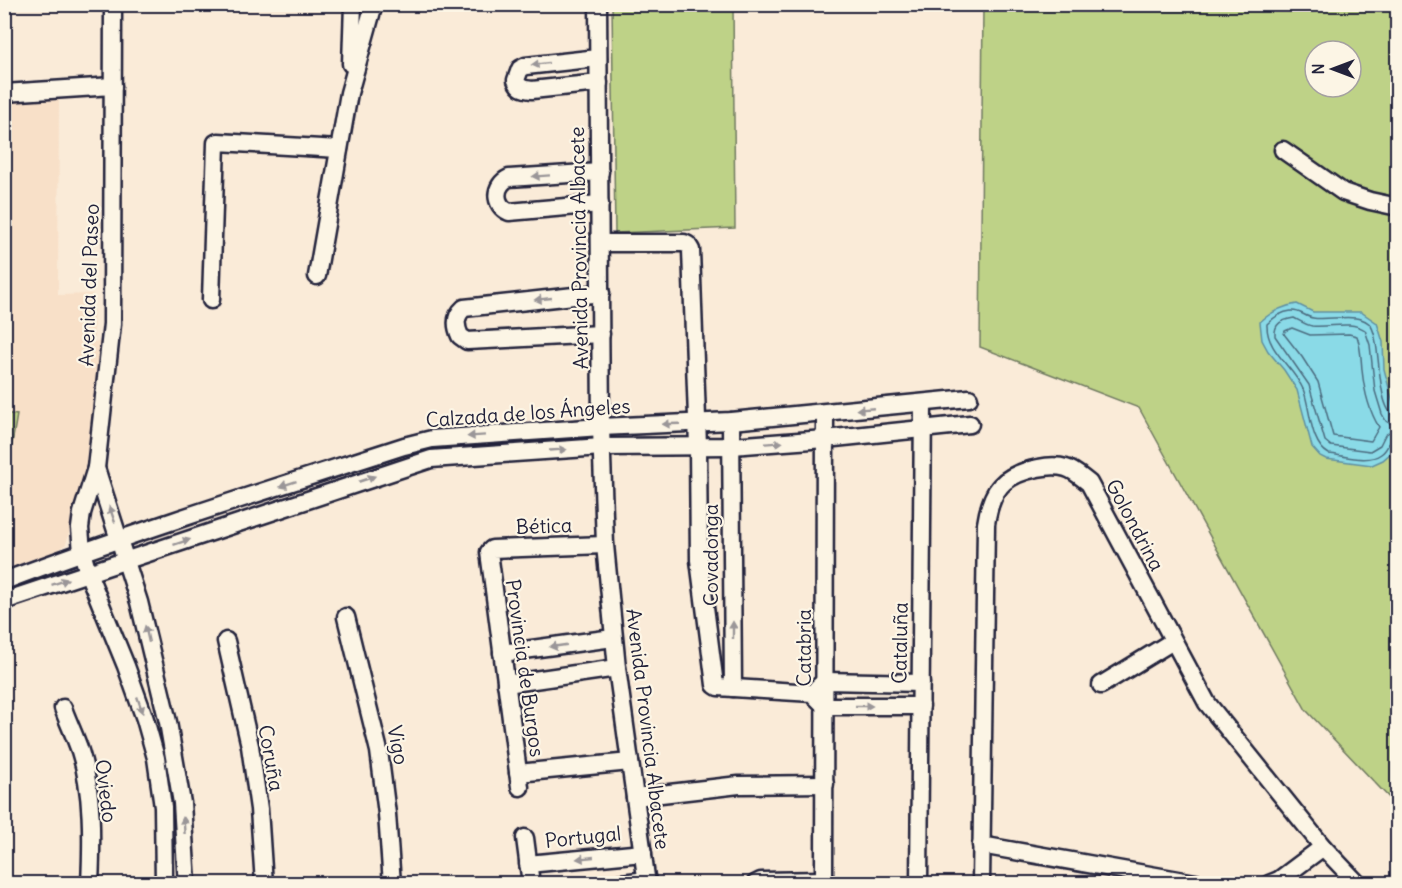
<svg xmlns="http://www.w3.org/2000/svg" width="1402" height="888" viewBox="0 0 1402 888" font-family="Delius,sans-serif">
	<style>
		.built { fill: #f8e0c8 }
		.green { fill: #bed287; stroke: #707a61; stroke-width: 1.5; fill-rule: evenodd }
		.water { fill: #8adae7; stroke: #6090a2; stroke-width: 1.5 }
		.lines { fill: none; stroke-linecap: round; stroke-linejoin: round }
		.shore { stroke: #4c6c80; stroke-width: 1.5 }
		.minor-casing { stroke: #22223b; stroke-width: 21 }
		.minor { stroke: #fcf5e5; stroke-width: 16 }
		.oneway { fill: #9a9698 }
		.labels { text-anchor: middle; stroke-width: 4.5; stroke-linejoin: round; paint-order: stroke }
		.street-label { font-size: 20px; fill: #22223b; stroke: #fcf5e5 }
	</style>
	<rect width="100%" height="100%" fill="#faebd8"/>
	<filter id="ink" filterUnits="userSpaceOnUse"><feTurbulence type="fractalNoise" baseFrequency=".0167" numOctaves="2"/><feDisplacementMap in="SourceGraphic" scale="12" xChannelSelector="R" yChannelSelector="G"/><feConvolveMatrix kernelMatrix="1 2 1 2 8 2 1 2 1" color-interpolation-filters="sRGB"/></filter>
	<g filter="url(#ink)">
		<polygon class="built" points="59,98 58,295 93,294 94,342 103,342 98,394 85,475 66,544 54,554 5,571 5,102"/>
		<g class="green">
			<polygon points="612,5 733,5 735,228 615,233"/>
			<path d="M983 5H1397V806L1306 710 1139 408 980 347ZM1315 51H1351V87H1315Z"/>
			<polygon points="4,413 17,415 7,473 4,472"/>
		</g>
		<path class="water" d="M1297 304 1313 312H1361L1377 323 1383 342 1384 369 1394 407 1398 430 1392 452 1383 460 1372 465 1326 459 1320 456 1312 447 1297 390 1284 370 1268 351 1262 340 1260 322C1271 312 1282 306 1297 304Z"/>
		<g class="lines">
			<g class="shore">
				<path d="M1294 318C1300 321 1306 325 1312 326 1330 328 1350 320 1365 330L1370 345 1375 391 1382 414 1386 421 1396 427 1394 429 1385 435 1380 445 1370 451 1331 446 1325 441 1309 385 1275 336C1274 323 1282 320 1294 318Z"/>
				<path d="M1292 328 1310 335 1349 334 1357 336C1361 348 1361 358 1362 370 1364 389 1369 411 1379 427L1371 441 1333 436 1318 382 1302 357 1284 334 1285 331Z"/>
				<path d="M1398 417C1375 414 1382 343 1371 326 1362 311 1329 321 1313 318 1305 317 1300 310 1291 311 1282 312 1273 318 1267 324 1266 351 1293 366 1303 389 1311 408 1309 443 1329 454 1343 455 1368 464 1381 454 1387 450 1388 444 1392 439L1398 437"/>
			</g>
			<defs>
				<g id="minor">
					<polyline points="113,4 112,324 96,468 139,602 168,722 182,803 187,884"/>
					<polyline points="598,4 601,427 605,545 617,668 647,884"/>
					<path d="M598 58 526 66 520 69 516 80C519 88 523 89 532 90L599 83"/>
					<polyline points="351,64 353,4"/>
					<polyline points="4,93 113,86"/>
					<polyline points="1283,150 1343,192 1370,201 1398,207"/>
					<path d="M600 172 509 178C494 185 493 205 509 212L600 204"/>
					<polyline points="600,243 684,243 688,245 691,250 698,446 699,560 715,685 718,687 812,693 825,706 921,706"/>
					<polyline points="317,276 349,93 374,4"/>
					<path d="M601 293 464 308C455 316 455 325 460 336L467 341 601 334"/>
					<polyline points="211,300 216,143 218,142 339,149"/>
					<polyline points="731,421 733,688"/>
					<polyline points="96,468 82,513 80,528 82,552 88,573 126,666 145,719 156,758 163,807 164,884"/>
					<path d="M4 581C136 531 271 489 404 446L432 439 601 427 731 421 969 398"/>
					<polyline points="4,601 431,459 602,447 732,446 825,439 970,424"/>
					<polyline points="346,617 379,751 387,814 392,884"/>
					<polyline points="226,641 250,746 259,809 264,884"/>
					<polyline points="502,653 613,638"/>
					<polyline points="506,684 617,668"/>
					<polyline points="1101,685 1173,641"/>
					<polyline points="817,688 825,681 921,683"/>
					<path d="M63 708C68 722 75 736 80 751 93 792 92 840 90 884"/>
					<polyline points="518,773 630,762"/>
					<polyline points="520,787 489,552 492,549 605,545"/>
					<polyline points="635,797 739,785 825,784"/>
					<polyline points="525,838 531,884"/>
					<polyline points="981,845 1201,884"/>
					<polyline points="528,864 643,853"/>
					<polyline points="613,884 647,880"/>
					<polyline points="755,884 761,881 824,880"/>
					<polyline points="824,884 825,413"/>
					<polyline points="919,884 923,404"/>
					<path d="M981 884 986 524C991 489 1003 475 1038 468 1047 466 1057 465 1066 468 1074 470 1082 478 1089 483L1207 703 1323 847 1358 884"/>
					<polyline points="1269,884 1279,880 1323,847"/>
				</g>
			</defs>
			<use href="#minor" class="minor-casing"/>
			<use href="#minor" class="minor"/>
		</g>
		<defs><path id="oneway-solid" d="M-6-.8H1V-3.2L6.5 0L1 3.2V.8H-6Z" transform="scale(1.5)"/></defs>
		<g class="oneway">
			<use href="#oneway-solid" transform="translate(540 64) rotate(174)"/>
			<use href="#oneway-solid" transform="translate(541 176) rotate(176)"/>
			<use href="#oneway-solid" transform="translate(543 299) rotate(174)"/>
			<use href="#oneway-solid" transform="translate(865 409) rotate(175)"/>
			<use href="#oneway-solid" transform="translate(671 424) rotate(178)"/>
			<use href="#oneway-solid" transform="translate(476 436) rotate(176)"/>
			<use href="#oneway-solid" transform="translate(774 443) rotate(-4)"/>
			<use href="#oneway-solid" transform="translate(558 450) rotate(-3)"/>
			<use href="#oneway-solid" transform="translate(367 479) rotate(-19)"/>
			<use href="#oneway-solid" transform="translate(288 484) rotate(161)"/>
			<use href="#oneway-solid" transform="translate(112 514) rotate(-109)"/>
			<use href="#oneway-solid" transform="translate(182 542) rotate(-18)"/>
			<use href="#oneway-solid" transform="translate(60 582) rotate(-19)"/>
			<use href="#oneway-solid" transform="translate(733 630) rotate(-90)"/>
			<use href="#oneway-solid" transform="translate(147 634) rotate(-103)"/>
			<use href="#oneway-solid" transform="translate(558 646) rotate(172)"/>
			<use href="#oneway-solid" transform="translate(140 705) rotate(71)"/>
			<use href="#oneway-solid" transform="translate(864 706)"/>
			<use href="#oneway-solid" transform="translate(184 825) rotate(-94)"/>
			<use href="#oneway-solid" transform="translate(585 858) rotate(174)"/>
		</g>
	</g>
	<g class="labels">
		<g class="street-label">
			<text transform="translate(579 248) rotate(-91)" y="7">Avenida Provincia Albacete</text>
			<text transform="translate(89 285) rotate(-88)" y="7">Avenida del Paseo</text>
			<text transform="translate(528 413) rotate(-4)" y="7">Calzada de los Ángeles</text>
			<text transform="translate(1135 525) rotate(62)" y="7">Golondrina</text>
			<text transform="translate(544 526) rotate(-2)" y="7">Bética</text>
			<text transform="translate(711 555) rotate(-90)" y="7">Covadonga</text>
			<text transform="translate(900 643) rotate(-89)" y="7">Cataluña</text>
			<text transform="translate(804 648) rotate(-90)" y="7">Catabria</text>
			<text transform="translate(525 668) rotate(82)" y="7">Provincia de Burgos</text>
			<text transform="translate(648 729) rotate(83)" y="7">Avenida Provincia Albacete</text>
			<text transform="translate(398 745) rotate(79)" y="7">Vigo</text>
			<text transform="translate(271 758) rotate(80)" y="7">Coruña</text>
			<text transform="translate(106 791) rotate(83)" y="7">Oviedo</text>
			<text transform="translate(583 837) rotate(-6)" y="7">Portugal</text>
		</g>
	</g>
	<rect width="1402" height="888" fill="none" stroke="#fcf5e5" stroke-width="24"/>
	<rect x="12" y="12" width="1378" height="864" fill="none" stroke="#22223b" stroke-width="2" filter="url(#ink)"/>
	<g transform="translate(1333 69) rotate(270)"><circle r="28" fill="#fcf5e5" stroke="#a5a1a1" stroke-width="1.5"/>
	<path d="M0-4.5L10 22L0 15L-10 22Z" fill="#22223b"/>
	<text y="-9" font-size="16" font-weight="bold" text-anchor="middle" fill="#22223b">N</text>
	</g>
</svg>
